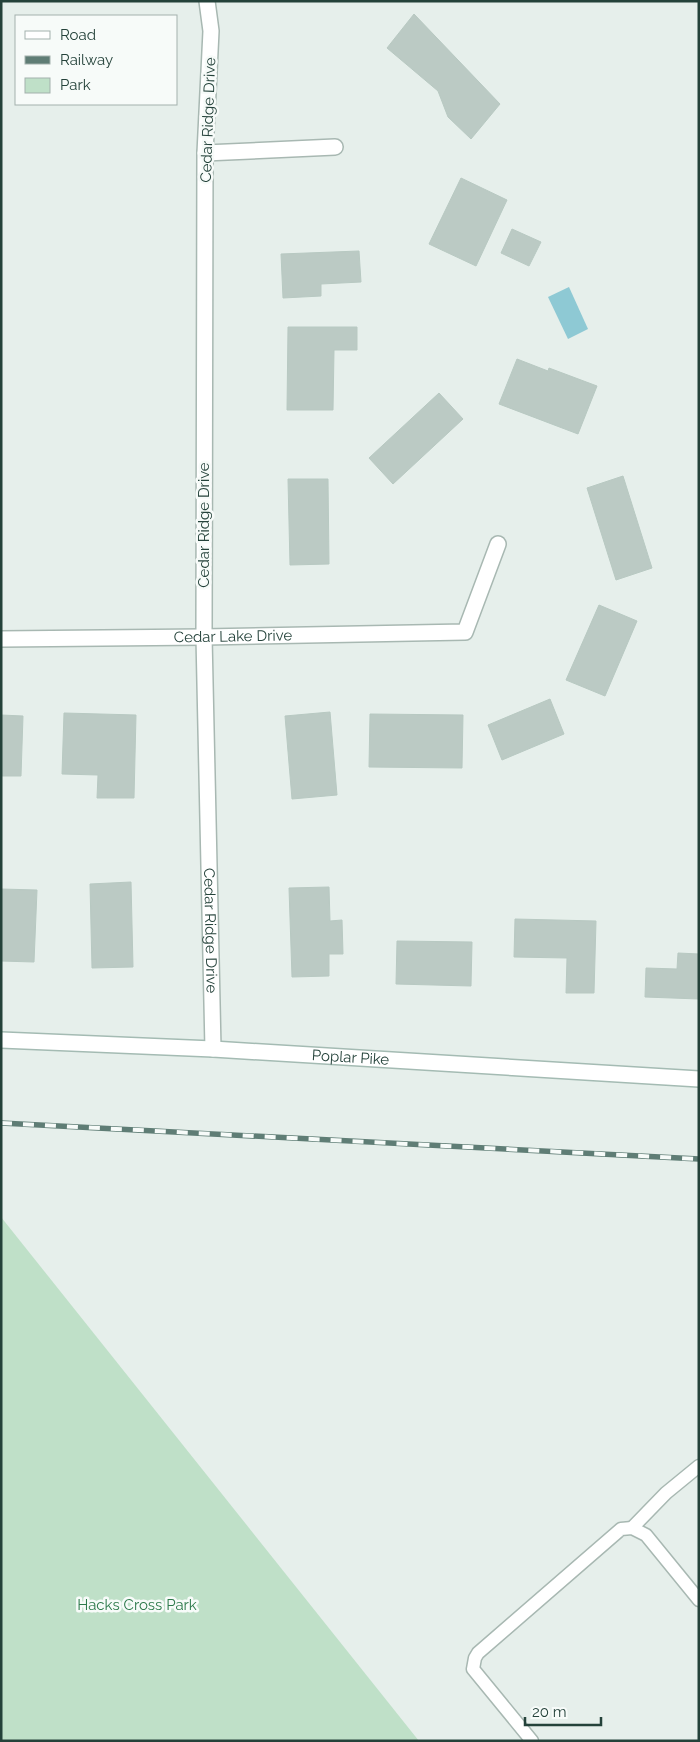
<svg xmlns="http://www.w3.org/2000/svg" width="700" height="1742" viewBox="0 0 700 1742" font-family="Raleway,sans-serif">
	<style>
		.green { fill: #bfe0c8 }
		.water { fill: #8ec9d4 }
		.building { fill: #bbcac4; stroke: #b8c9c2 }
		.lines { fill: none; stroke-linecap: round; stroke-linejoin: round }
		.service-casing { stroke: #a8b8b2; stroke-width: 15 }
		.minor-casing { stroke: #a8b8b2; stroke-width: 18 }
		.secondary-casing { stroke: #a4bbb3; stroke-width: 18 }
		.service { stroke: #fff; stroke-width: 12 }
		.minor { stroke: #fff; stroke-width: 15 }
		.secondary { stroke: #fff; stroke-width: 15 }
		.rail-casing { stroke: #5f7d75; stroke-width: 5.5 }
		.rail { stroke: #f7fbf9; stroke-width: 4; stroke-dasharray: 11; stroke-linecap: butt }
		.labels { text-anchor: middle; stroke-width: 5; stroke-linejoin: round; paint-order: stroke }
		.street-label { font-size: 15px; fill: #24423a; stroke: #f7fbf9 }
		.park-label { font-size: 15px; fill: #2d7a4b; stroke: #f7fbf9 }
	</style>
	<rect width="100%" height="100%" fill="#e6efeb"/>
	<polygon class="green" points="1,1217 419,1741 1,1741"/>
	<polygon class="water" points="569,287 588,329 568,339 548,297"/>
	<g class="building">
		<polygon points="414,14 500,104 471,139 448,117 438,91 387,48"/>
		<polygon points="461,178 507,200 476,266 429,244"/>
		<polygon points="512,229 541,242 529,266 501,253"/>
		<polygon points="359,251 361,282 321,284 321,296 283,298 281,254"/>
		<polygon points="288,327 357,327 357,350 334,350 333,410 287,410"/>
		<polygon points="517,359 548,371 549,368 597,386 578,434 499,404"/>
		<polygon points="439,393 463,419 393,484 369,458"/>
		<polygon points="623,476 652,568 616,580 587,488"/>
		<polygon points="288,479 328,479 329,564 290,565"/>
		<polygon points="599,605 637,621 605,696 566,680"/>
		<polygon points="550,699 564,734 502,760 488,725"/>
		<polygon points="330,712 337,795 292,799 285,716"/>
		<polygon points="64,713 136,715 134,798 97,798 98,775 62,774"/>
		<polygon points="370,714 463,715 462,768 369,767"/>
		<polygon points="1,715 23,716 21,776 1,776"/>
		<polygon points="131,882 133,967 92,968 90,884"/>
		<polygon points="329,887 330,921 342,920 343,954 329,954 329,976 292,977 289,888"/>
		<polygon points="1,889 37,890 34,962 1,961"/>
		<polygon points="515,919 596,921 594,993 566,993 567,958 514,957"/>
		<polygon points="397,941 472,942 471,986 396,984"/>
		<polygon points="678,953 699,954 699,999 645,997 646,968 677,969"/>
	</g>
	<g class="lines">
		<defs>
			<g id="service">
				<polyline points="632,1528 666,1493 699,1466"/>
				<polyline points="532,1741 473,1669 475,1658 478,1653 621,1529 632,1528 646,1535 699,1600"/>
			</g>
			<g id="minor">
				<path id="s1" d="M207 1 211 31 205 153 204 637 213 1049"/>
				<polyline points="205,153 335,147"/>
				<path id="s2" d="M1 639 204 637 465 632 498 544"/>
			</g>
			<g id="secondary">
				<path id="s3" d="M1 1040 213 1049 699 1079"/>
			</g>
		</defs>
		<use href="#service" class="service-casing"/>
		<use href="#minor" class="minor-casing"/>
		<use href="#secondary" class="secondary-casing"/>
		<use href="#service" class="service"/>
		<use href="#minor" class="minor"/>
		<use href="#secondary" class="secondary"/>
		<defs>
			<polyline id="rail" points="1,1123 699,1159"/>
		</defs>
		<use href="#rail" class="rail-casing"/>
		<use href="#rail" class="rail"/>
	</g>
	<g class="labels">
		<g class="street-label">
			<text transform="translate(208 120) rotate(-88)" y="5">Cedar Ridge Drive</text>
			<text transform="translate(204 525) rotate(-90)" y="5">Cedar Ridge Drive</text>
			<text dy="5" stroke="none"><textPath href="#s2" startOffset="232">Cedar Lake Drive</textPath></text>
			<text dy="5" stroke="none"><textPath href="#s1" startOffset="930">Cedar Ridge Drive</textPath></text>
			<text dy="5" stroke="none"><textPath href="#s3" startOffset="350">Poplar Pike</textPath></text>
		</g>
		<g class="park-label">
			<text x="137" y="1610">Hacks Cross Park</text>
		</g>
	</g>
	<rect width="700" height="1742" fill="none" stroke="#24423a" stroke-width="5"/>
	<rect x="15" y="15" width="162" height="90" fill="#f7fbf9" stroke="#a3b1ad"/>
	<rect x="25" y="31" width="25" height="8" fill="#ffffff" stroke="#a3b1ad"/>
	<text x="60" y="40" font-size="15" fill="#24423a">Road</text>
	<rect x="25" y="56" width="25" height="8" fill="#5f7d75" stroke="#a3b1ad"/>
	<text x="60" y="65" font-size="15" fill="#24423a">Railway</text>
	<rect x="25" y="78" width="25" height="15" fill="#bfe0c8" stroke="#a3b1ad"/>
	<text x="60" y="90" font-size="15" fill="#24423a">Park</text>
	<path d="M525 1717v8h76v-8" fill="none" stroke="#24423a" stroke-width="2.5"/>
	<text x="532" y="1717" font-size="15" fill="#24423a" stroke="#f7fbf9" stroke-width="4" paint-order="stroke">20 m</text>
</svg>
